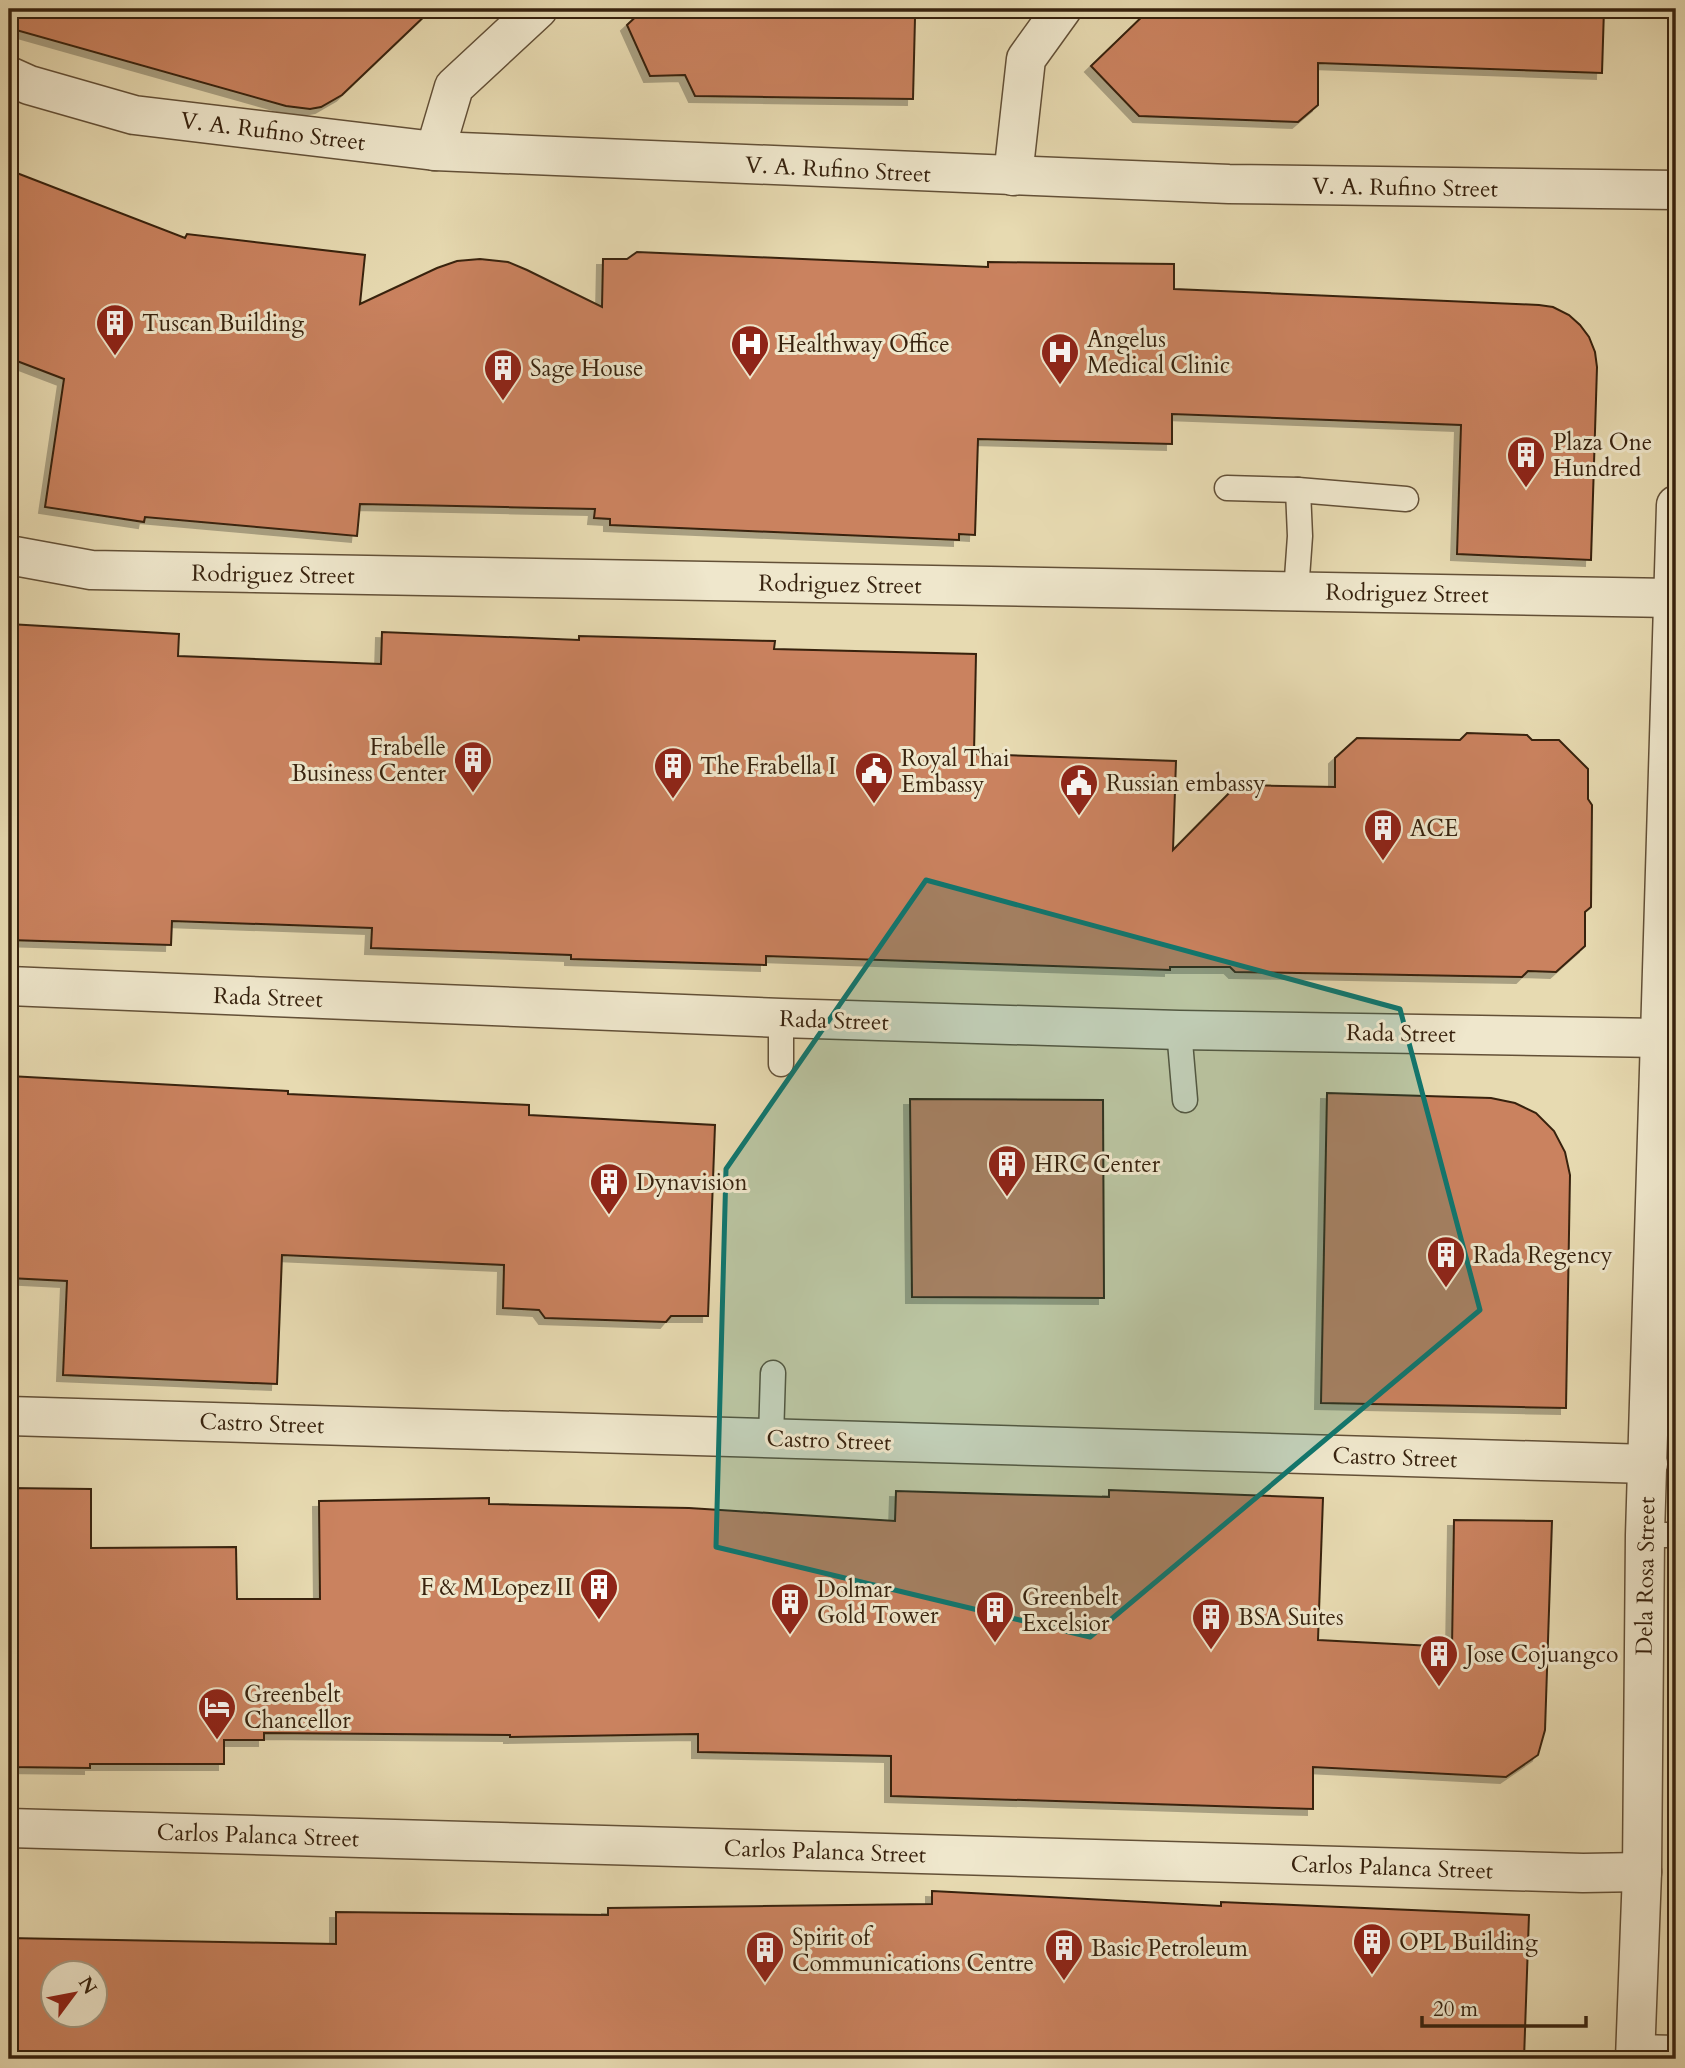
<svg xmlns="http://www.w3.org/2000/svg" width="1685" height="2068" viewBox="0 0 1685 2068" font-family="Cardo,serif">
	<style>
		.building { fill: #ca825f; stroke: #37220e; stroke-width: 2; fill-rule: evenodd; filter: url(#shadow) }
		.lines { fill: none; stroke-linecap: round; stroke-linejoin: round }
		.service-casing { stroke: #635037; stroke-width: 27 }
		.minor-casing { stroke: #635037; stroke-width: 41 }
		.tertiary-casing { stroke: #635037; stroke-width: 41 }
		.service { stroke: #efe7cc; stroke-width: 24 }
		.minor { stroke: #efe7cc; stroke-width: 38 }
		.tertiary { stroke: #efe7cc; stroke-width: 38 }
		.marked { fill: #0f766e; fill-opacity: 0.2; stroke: #0f766e; stroke-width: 5; stroke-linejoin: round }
		.labels { text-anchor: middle; stroke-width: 6; stroke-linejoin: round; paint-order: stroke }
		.street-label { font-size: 23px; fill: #37220e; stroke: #efe7cc }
		.poi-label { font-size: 23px; fill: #37220e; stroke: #efe7cc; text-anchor: start }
	</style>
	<defs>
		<filter id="shadow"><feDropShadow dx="-6" dy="6" stdDeviation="0" flood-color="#0004"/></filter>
	</defs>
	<rect width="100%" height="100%" fill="#e7dab1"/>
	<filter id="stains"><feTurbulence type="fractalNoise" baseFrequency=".00286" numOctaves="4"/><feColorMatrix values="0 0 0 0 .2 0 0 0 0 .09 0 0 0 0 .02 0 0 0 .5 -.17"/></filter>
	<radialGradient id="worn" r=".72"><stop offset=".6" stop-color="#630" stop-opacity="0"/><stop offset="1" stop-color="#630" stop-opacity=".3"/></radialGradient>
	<g class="building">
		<polygon points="9,9 432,9 342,95 321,107 310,109 286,106 9,28"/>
		<polygon points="644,9 898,9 898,17 915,18 913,99 695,96 685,75 650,76 627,25"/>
		<polygon points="1150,9 1604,9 1602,73 1318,63 1318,105 1298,122 1139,116 1091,66"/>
		<polygon points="9,170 185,238 187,234 365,255 360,304 437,268 457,261 480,259 508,262 527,270 602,307 603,259 627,259 637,252 988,267 988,262 1174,264 1174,289 1539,305 1553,307 1569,315 1580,325 1589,337 1595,352 1597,367 1591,560 1457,554 1461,425 1172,414 1172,444 978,439 975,535 959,534 959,540 610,525 610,519 594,518 595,509 360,504 357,536 145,517 144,522 45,507 64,379 9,358"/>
		<polygon points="9,624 179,634 178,656 381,664 382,632 579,640 579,636 775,641 774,649 976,654 974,754 1176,761 1173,850 1237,785 1335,787 1335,758 1357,738 1460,740 1467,733 1527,735 1532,740 1559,740 1588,769 1588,799 1592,805 1591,907 1585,912 1585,946 1556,972 1528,971 1522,977 1235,972 1230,967 1170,967 1170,970 766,956 766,965 571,959 571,955 371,948 372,928 172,921 171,945 9,940"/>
		<polygon points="9,1076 288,1091 288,1094 529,1105 529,1115 715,1125 708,1316 671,1316 666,1322 545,1318 539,1310 503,1308 504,1265 282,1255 277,1384 63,1375 67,1281 9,1278"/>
		<polygon points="1327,1093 1491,1098 1515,1103 1536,1113 1554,1131 1565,1152 1570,1175 1566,1408 1321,1403"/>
		<polygon points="910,1099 1103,1100 1104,1298 912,1297"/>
		<polygon points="9,1488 91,1489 91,1548 236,1547 237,1599 320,1599 319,1501 489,1498 489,1504 689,1508 895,1521 896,1491 1109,1497 1109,1490 1323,1498 1318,1640 1452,1647 1454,1520 1552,1521 1545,1730 1538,1755 1506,1777 1313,1767 1313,1809 891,1796 891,1756 698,1752 698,1734 510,1737 510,1735 264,1733 264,1740 224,1740 224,1764 90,1764 90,1768 9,1767"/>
		<path d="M932 1891 1221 1906V1902L1529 1915 1524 2059H9V1938L336 1944V1912L608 1915V1908L932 1904ZM52 1973H94V2015H52Z"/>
	</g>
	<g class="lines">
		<defs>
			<g id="service">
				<polyline points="1227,488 1298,490 1406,499"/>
				<polyline points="1296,592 1300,536 1298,490"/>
				<polyline points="1179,1030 1185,1100"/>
				<polyline points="781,1064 781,1018"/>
				<polyline points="771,1438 773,1373"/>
				<polyline points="1645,1535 1676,1535"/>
				<polyline points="1636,2047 1676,2048"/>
			</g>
			<g id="minor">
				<polyline points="435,151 454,87 538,9"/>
				<polyline points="1013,176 1026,59 1062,9"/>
				<polyline points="9,555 91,570 1672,598"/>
				<polyline points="9,1416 1648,1464"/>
				<polyline points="9,1828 1583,1873 1642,1872"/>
			</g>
			<g id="tertiary">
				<polyline points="9,76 29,85 134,115 435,151 1229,184 1676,190"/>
				<polyline points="9,986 781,1018 1179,1030 1660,1038"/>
				<polyline points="1635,2059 1642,1872 1645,1535 1676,505"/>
			</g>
		</defs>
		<use href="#service" class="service-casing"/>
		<use href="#minor" class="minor-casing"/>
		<use href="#tertiary" class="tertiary-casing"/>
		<use href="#service" class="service"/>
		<use href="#minor" class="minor"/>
		<use href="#tertiary" class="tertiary"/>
	</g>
	<path class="marked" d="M926 880 1400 1009 1480 1310 1090 1637 716 1547 726 1169Z"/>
	<defs>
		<symbol id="building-pin" viewBox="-11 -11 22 30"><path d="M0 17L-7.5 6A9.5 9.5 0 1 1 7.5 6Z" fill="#8f2418" stroke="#efe7cc"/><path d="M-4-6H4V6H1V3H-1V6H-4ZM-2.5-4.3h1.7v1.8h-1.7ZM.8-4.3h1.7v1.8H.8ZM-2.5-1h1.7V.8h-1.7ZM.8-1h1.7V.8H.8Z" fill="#fff"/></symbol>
		<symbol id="hospital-pin" viewBox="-11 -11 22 30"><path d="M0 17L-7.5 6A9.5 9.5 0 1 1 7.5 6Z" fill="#8f2418" stroke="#efe7cc"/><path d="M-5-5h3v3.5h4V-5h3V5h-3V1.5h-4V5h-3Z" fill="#fff"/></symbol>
		<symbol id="civic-pin" viewBox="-11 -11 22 30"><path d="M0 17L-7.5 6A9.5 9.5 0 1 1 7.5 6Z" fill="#8f2418" stroke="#efe7cc"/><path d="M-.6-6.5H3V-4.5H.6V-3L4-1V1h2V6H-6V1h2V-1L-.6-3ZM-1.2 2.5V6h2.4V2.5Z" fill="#fff"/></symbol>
		<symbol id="hotel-pin" viewBox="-11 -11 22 30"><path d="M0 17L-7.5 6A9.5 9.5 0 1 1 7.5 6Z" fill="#8f2418" stroke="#efe7cc"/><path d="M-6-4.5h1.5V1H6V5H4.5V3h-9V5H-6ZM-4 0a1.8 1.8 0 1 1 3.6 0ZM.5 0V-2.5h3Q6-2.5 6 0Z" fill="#fff"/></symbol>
	</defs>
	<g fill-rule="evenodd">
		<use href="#building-pin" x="93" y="301" width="44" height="60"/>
		<use href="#hospital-pin" x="728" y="322" width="44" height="60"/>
		<use href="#hospital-pin" x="1038" y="330" width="44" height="60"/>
		<use href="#building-pin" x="481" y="346" width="44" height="60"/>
		<use href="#building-pin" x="1504" y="433" width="44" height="60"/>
		<use href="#building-pin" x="451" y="738" width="44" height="60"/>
		<use href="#building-pin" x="651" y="744" width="44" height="60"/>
		<use href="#civic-pin" x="852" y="749" width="44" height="60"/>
		<use href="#civic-pin" x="1057" y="761" width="44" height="60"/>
		<use href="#building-pin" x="1361" y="806" width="44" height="60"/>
		<use href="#building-pin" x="985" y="1142" width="44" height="60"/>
		<use href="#building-pin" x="587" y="1160" width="44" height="60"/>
		<use href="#building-pin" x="1424" y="1233" width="44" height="60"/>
		<use href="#building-pin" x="577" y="1565" width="44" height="60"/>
		<use href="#building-pin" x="768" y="1580" width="44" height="60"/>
		<use href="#building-pin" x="973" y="1588" width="44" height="60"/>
		<use href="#building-pin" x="1189" y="1595" width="44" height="60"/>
		<use href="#building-pin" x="1417" y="1632" width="44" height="60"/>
		<use href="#hotel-pin" x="195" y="1685" width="44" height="60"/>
		<use href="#building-pin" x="1350" y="1920" width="44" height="60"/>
		<use href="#building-pin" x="1042" y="1926" width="44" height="60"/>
		<use href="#building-pin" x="743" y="1928" width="44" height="60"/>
	</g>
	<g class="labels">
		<g class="street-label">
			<text transform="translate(273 131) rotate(7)" y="8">V. A. Rufino Street</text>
			<text transform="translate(838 169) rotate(3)" y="8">V. A. Rufino Street</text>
			<text transform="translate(1405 187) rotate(1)" y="8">V. A. Rufino Street</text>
			<text transform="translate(273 574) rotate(1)" y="8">Rodriguez Street</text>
			<text transform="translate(840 584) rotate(1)" y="8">Rodriguez Street</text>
			<text transform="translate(1407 593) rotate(1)" y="8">Rodriguez Street</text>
			<text transform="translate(268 997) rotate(2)" y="8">Rada Street</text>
			<text transform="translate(834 1020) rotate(2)" y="8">Rada Street</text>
			<text transform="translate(1401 1033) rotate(1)" y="8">Rada Street</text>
			<text transform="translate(262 1423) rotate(2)" y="8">Castro Street</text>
			<text transform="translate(829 1440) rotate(2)" y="8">Castro Street</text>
			<text transform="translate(1395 1457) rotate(2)" y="8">Castro Street</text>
			<text transform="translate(1645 1576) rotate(-89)" y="8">Dela Rosa Street</text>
			<text transform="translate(258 1835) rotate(2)" y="8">Carlos Palanca Street</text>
			<text transform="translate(825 1851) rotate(2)" y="8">Carlos Palanca Street</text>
			<text transform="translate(1392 1867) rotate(2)" y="8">Carlos Palanca Street</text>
		</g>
		<g class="poi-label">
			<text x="142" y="331">Tuscan Building</text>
			<text x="1087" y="347">Angelus<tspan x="1087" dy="26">Medical Clinic</tspan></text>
			<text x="777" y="352">Healthway Office</text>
			<text x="530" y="376">Sage House</text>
			<text x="1553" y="450">Plaza One<tspan x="1553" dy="26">Hundred</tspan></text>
			<text x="446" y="755" text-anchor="end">Frabelle<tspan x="446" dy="26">Business Center</tspan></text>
			<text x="901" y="766">Royal Thai<tspan x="901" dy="26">Embassy</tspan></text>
			<text x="700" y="774">The Frabella I</text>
			<text x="1106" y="791">Russian embassy</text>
			<text x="1410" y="836">ACE</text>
			<text x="1034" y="1172">HRC Center</text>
			<text x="636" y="1190">Dynavision</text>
			<text x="1473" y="1263">Rada Regency</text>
			<text x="572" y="1595" text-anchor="end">F &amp; M Lopez II</text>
			<text x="817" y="1597">Dolmar<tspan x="817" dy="26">Gold Tower</tspan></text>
			<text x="1022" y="1605">Greenbelt<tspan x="1022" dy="26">Excelsior</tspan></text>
			<text x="1238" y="1625">BSA Suites</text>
			<text x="1466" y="1662">Jose Cojuangco</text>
			<text x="244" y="1702">Greenbelt<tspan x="244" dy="26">Chancellor</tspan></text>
			<text x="792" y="1945">Spirit of<tspan x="792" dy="26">Communications Centre</tspan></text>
			<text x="1399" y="1950">OPL Building</text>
			<text x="1091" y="1956">Basic Petroleum</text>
		</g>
	</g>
	<rect width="1685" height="2068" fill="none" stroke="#e7dab1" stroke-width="35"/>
	<rect x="10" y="10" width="1664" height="2047" fill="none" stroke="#37220e" stroke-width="3.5"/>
	<rect x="18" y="18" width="1650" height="2033" fill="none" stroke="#37220e" stroke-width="2"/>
	<g transform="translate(74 1994) rotate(58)"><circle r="33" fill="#efe7cc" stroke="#a59880" stroke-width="2"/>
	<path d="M0-5L12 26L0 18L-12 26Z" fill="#8f2418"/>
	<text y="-10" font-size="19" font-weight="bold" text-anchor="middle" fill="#37220e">N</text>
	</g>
	<path d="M1422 2016v10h164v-10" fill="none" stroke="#37220e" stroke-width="3.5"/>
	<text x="1433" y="2016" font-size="21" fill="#37220e" stroke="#efe7cc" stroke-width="5" paint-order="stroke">20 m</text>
	<rect width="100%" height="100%" filter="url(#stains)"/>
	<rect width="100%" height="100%" fill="url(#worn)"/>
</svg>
